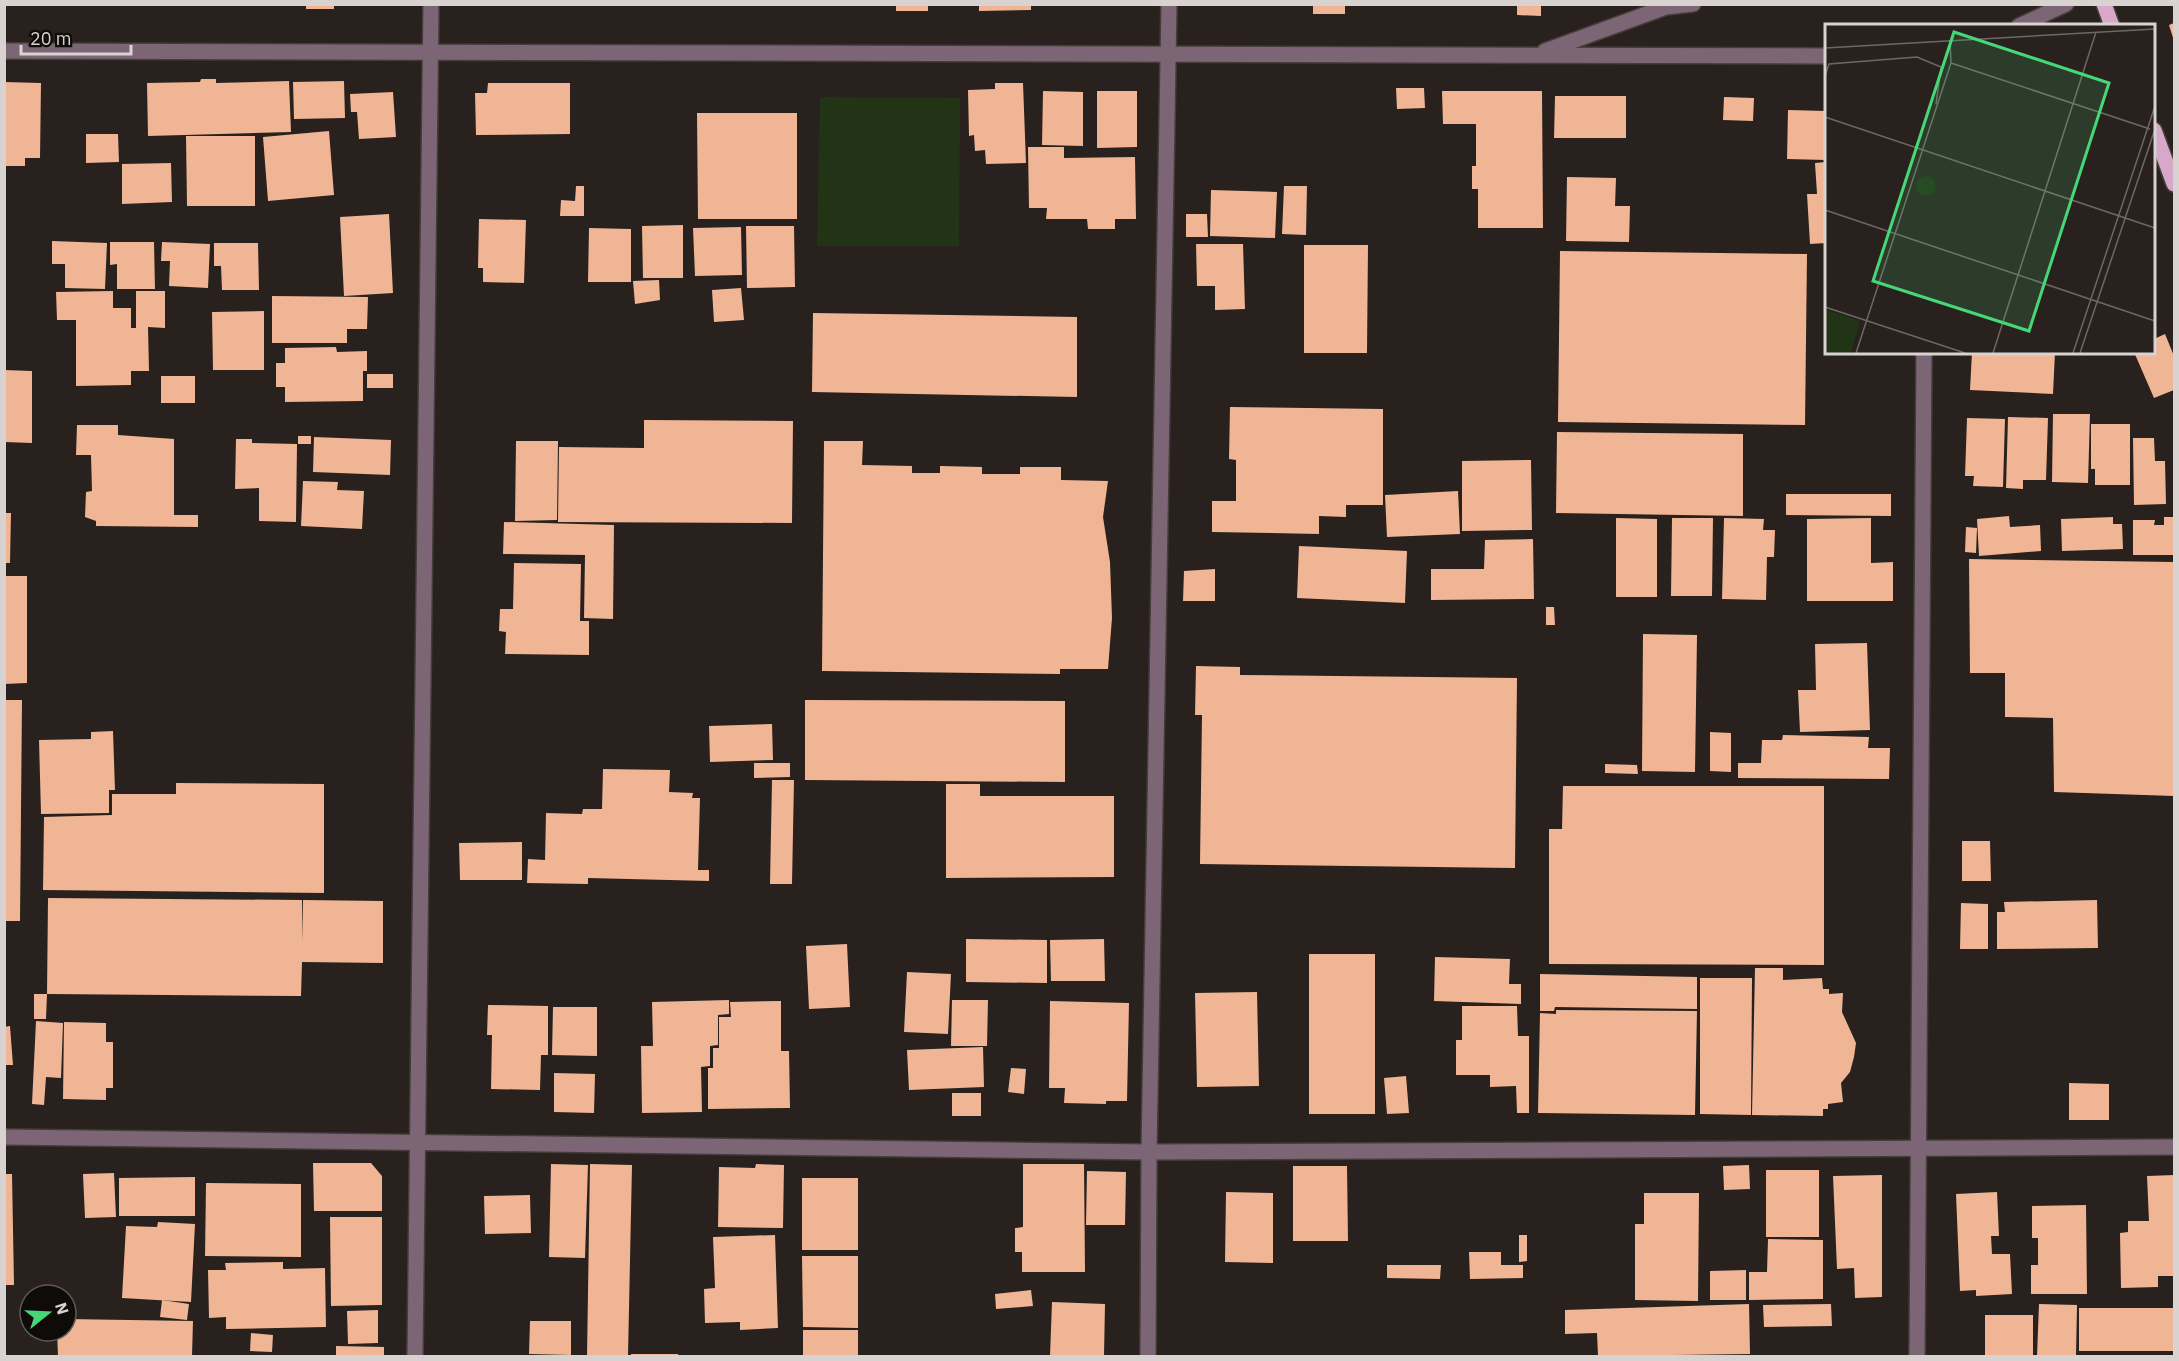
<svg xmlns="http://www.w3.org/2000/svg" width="2179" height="1361" viewBox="0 0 2179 1361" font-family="'IBM Plex Sans',sans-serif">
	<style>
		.green { fill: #223416 }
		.building { fill: #f0b594 }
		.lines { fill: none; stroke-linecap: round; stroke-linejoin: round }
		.minor-casing { stroke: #443d3a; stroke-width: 18 }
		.major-casing { stroke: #443d3a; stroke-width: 18 }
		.minor { stroke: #7c6575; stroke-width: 15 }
		.major { stroke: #d7a8ca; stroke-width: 15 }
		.inset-road { fill: none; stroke: #6e6865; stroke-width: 1.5 }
		.view { fill: #47d779; fill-opacity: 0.15; stroke: #47d779; stroke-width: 3 }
		.inset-edge { fill: none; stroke: #d8d3d0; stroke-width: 3 }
	</style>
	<rect width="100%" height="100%" fill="#28211d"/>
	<polygon class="green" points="820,97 960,98 959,246 817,246"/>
	<g class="building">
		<rect x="306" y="4" width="28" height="5"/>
		<rect x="896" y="4" width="32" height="7"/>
		<polygon points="979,4 1031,4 1031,10 979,11"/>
		<rect x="1313" y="4" width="32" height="10"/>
		<polygon points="1517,4 1541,4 1541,16 1517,15"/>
		<polygon points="2174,23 2174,41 2169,25"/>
		<polygon points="201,79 216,79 216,83 289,81 291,132 148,136 147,83 200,82"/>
		<polygon points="344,81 345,118 294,119 293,82"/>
		<polygon points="4,82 41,83 40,158 25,158 25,166 4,166"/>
		<polygon points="488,83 570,83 570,134 476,135 475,93 487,93"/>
		<polygon points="995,83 1023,83 1026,163 986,164 985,150 975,151 974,135 969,136 968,90 995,89"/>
		<polygon points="1396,88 1424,88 1425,108 1397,109"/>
		<polygon points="1043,91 1083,92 1083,146 1042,145"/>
		<polygon points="1097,91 1137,91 1137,147 1097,148"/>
		<polygon points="1442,91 1542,91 1543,228 1478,228 1478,189 1472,189 1472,166 1476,166 1476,124 1443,124"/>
		<polygon points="393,92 396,137 359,139 357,112 351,112 350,94"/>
		<polygon points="1555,96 1626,96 1626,138 1554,138"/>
		<polygon points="1724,97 1754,98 1753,121 1723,120"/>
		<polygon points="1788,110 1826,111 1826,160 1787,159"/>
		<polygon points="697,113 797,113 797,219 698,219"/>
		<polygon points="329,131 334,195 268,201 263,137"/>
		<polygon points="86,134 118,134 119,162 86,163"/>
		<polygon points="186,136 255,136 255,206 187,206"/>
		<polygon points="1028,147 1064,147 1064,158 1135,157 1136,219 1115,219 1115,229 1088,229 1087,219 1046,219 1047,208 1029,208"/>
		<polygon points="1826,162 1826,243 1810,244 1807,194 1817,194 1815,163"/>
		<polygon points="171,163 172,202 122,204 122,164"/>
		<polygon points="1567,177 1616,178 1615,206 1630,206 1629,242 1566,241"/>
		<polygon points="576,186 584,186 584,216 560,216 561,200 575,201"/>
		<polygon points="1284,186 1307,186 1306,235 1282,234"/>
		<polygon points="1211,190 1277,192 1275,238 1210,236"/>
		<polygon points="389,214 393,293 344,296 340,217"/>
		<polygon points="1186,214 1207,214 1208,237 1186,237"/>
		<polygon points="479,219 526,220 524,283 483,282 483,268 478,268"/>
		<polygon points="683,225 683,278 643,278 642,226"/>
		<polygon points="746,226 794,226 795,287 747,288"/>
		<polygon points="741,227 742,275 695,276 693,228"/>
		<polygon points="589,228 631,229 631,282 588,282"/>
		<polygon points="52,241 107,243 105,289 65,288 65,264 52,264"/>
		<polygon points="110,242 154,242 155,289 117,289 117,264 110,265"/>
		<polygon points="162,242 210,244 208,288 169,286 170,261 161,261"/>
		<polygon points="214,243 258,243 259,290 222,290 221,266 214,266"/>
		<polygon points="1196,244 1243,244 1245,309 1215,310 1215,286 1197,286"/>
		<polygon points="1304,245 1368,245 1367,353 1304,353"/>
		<polygon points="1560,251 1807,254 1805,425 1558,422"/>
		<polygon points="659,280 660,300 635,304 633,281"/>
		<polygon points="741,288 744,320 714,322 712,290"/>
		<polygon points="113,291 113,308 131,308 131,328 136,328 136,291 165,291 165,328 148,327 149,371 131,371 131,385 76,386 76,320 57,320 56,292"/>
		<polygon points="272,296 368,297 367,329 347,329 347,343 272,343"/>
		<polygon points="264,311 264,370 213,370 212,312"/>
		<polygon points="813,313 1077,317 1077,397 812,392"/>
		<polygon points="2165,334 2174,356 2174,390 2154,398 2134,352 2154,352 2154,339"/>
		<polygon points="336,347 337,352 367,351 367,371 363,371 363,401 285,402 285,387 276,387 276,363 285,363 285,348"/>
		<polygon points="1972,352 2055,352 2053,394 1970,390"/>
		<polygon points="4,370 32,371 32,443 4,442"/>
		<rect x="367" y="374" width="26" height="14"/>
		<rect x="161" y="376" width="34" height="27"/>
		<polygon points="1230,407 1383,409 1383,505 1346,505 1346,517 1319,516 1319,534 1212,532 1212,501 1236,501 1236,460 1229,459"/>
		<polygon points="2053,414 2090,414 2088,483 2052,482"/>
		<polygon points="2008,417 2048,418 2046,480 2023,480 2023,489 2006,488"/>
		<polygon points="1967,418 2005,419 2003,487 1973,486 1974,476 1965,476"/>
		<polygon points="644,420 793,421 792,523 558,522 559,447 644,448"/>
		<polygon points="2091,424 2130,424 2130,485 2095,485 2095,469 2091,469"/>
		<polygon points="77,425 118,425 118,435 174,439 174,515 198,515 198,527 96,526 96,521 85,517 86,492 92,491 91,455 76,455"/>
		<polygon points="1557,432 1743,434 1743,516 1556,513"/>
		<rect x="298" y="436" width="13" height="8"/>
		<polygon points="314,437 391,440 390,475 313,472"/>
		<polygon points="2133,438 2154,438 2155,461 2165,461 2166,504 2134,505"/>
		<polygon points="236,439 252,439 252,443 297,444 296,522 259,521 259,488 235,489"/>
		<polygon points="516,441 558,441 557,520 515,521"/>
		<polygon points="824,441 863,441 862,465 912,466 912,473 940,473 940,466 982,467 982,474 1020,474 1020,467 1061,467 1061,480 1108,481 1103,517 1110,562 1112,618 1108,669 1060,669 1060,674 822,671"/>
		<polygon points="1531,460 1532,530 1462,531 1462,461"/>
		<polygon points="303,481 338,482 337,490 364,491 362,529 301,526"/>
		<polygon points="1458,491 1460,534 1387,537 1385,495"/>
		<polygon points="1786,494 1891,494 1891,516 1786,515"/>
		<polygon points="4,513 11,513 10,563 4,563"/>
		<polygon points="2009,516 2010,527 2040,525 2041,551 1979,556 1977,519"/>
		<polygon points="2113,517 2113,524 2122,524 2123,549 2062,551 2061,519"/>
		<polygon points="2164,517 2174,517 2174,555 2133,555 2133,520 2155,520 2154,525 2164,525"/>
		<polygon points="1616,518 1657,519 1657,597 1616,597"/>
		<polygon points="1672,518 1713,518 1712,596 1671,596"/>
		<polygon points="1724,518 1764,519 1763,530 1775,530 1774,557 1767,557 1766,600 1722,599"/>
		<polygon points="1871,518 1871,563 1893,562 1893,601 1807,601 1807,519"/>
		<polygon points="504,522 614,525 613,619 584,618 585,555 503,554"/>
		<polygon points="1966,527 1977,528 1976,553 1965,552"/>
		<polygon points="1533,539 1534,599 1431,600 1431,569 1484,569 1485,540"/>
		<polygon points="1299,546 1407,551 1405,603 1297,598"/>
		<polygon points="1969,559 2174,562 2174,796 2054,792 2053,718 2005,717 2005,673 1970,673"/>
		<polygon points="514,563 581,564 580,621 589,621 589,655 505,654 506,632 499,631 500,609 513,609"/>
		<polygon points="1215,569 1215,601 1183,601 1184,571"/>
		<polygon points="4,576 27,576 27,683 4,684"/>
		<polygon points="1546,607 1554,607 1555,625 1546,625"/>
		<polygon points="1643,634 1697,635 1695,772 1642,771"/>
		<polygon points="1867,643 1870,730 1800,732 1798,690 1816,690 1815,644"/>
		<polygon points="1196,666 1240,667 1240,675 1517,678 1515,868 1200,864 1202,715 1195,715"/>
		<polygon points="4,700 22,700 20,921 4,921"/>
		<polygon points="805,700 1065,701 1065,782 805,780"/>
		<polygon points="772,724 773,760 710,762 709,726"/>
		<polygon points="113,731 115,790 109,790 109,813 41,814 39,740 91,739 91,732"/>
		<polygon points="1710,732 1731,733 1731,772 1710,771"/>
		<polygon points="1783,735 1869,737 1868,748 1890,748 1889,779 1738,778 1738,763 1761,763 1762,740 1782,740"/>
		<polygon points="754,763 790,763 790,777 754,778"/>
		<polygon points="1605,764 1637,765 1638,774 1605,773"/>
		<polygon points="603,769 670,770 669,792 693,793 692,798 700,798 698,870 709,870 709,881 588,878 588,884 527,883 528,859 545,860 546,813 582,814 583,809 602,809"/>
		<polygon points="772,780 794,780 792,884 770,884"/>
		<polygon points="176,783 324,784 324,893 43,890 44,817 112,815 112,794 176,794"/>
		<polygon points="946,784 980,784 980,796 1114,796 1114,877 946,878"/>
		<polygon points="1563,786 1824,786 1824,965 1549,964 1549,829 1562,829"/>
		<polygon points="1962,841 1990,841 1991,881 1962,881"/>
		<polygon points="522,842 522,880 460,880 459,843"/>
		<polygon points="48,898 302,900 303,942 303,900 383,901 383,963 302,962 301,996 47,994"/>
		<polygon points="2097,900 2098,948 1997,949 1997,912 2005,912 2004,902"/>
		<polygon points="1961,903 1988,904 1988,949 1960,949"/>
		<polygon points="966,939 1047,940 1047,983 966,982"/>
		<polygon points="1104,939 1105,981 1051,981 1050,940"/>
		<polygon points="847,944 850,1007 809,1009 806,946"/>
		<rect x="1309" y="954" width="66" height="160"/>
		<polygon points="1435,957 1510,959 1509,984 1521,984 1521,1004 1434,1001"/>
		<polygon points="1755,968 1783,968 1783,980 1822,978 1823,989 1829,989 1829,994 1843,993 1842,1012 1856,1043 1854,1057 1850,1072 1841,1083 1843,1102 1828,1104 1828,1109 1823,1109 1823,1116 1752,1115"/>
		<polygon points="907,972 951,974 948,1034 904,1032"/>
		<polygon points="1540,974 1697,977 1697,1009 1555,1007 1554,1011 1540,1011"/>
		<polygon points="1700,978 1752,978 1751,1115 1700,1114"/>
		<polygon points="1257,992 1259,1086 1197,1087 1195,993"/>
		<polygon points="34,994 47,994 46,1019 34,1019"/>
		<polygon points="729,1000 729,1014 718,1015 718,1045 710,1046 710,1066 701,1067 702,1112 642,1113 641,1046 653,1046 652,1002"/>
		<polygon points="952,1000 988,1000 987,1046 951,1046"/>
		<polygon points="781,1001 781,1051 789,1051 790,1108 708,1109 708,1068 713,1068 713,1048 719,1048 719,1017 731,1017 730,1002"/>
		<polygon points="1050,1001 1129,1003 1127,1101 1106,1101 1106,1104 1064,1103 1065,1088 1049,1088"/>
		<polygon points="488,1005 548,1006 548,1055 541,1055 540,1090 491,1089 492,1035 487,1035"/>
		<polygon points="1462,1006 1517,1006 1518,1036 1529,1036 1529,1113 1517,1113 1516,1086 1490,1087 1490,1075 1456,1075 1456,1040 1462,1040"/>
		<polygon points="553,1007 597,1007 597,1056 552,1055"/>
		<polygon points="1556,1010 1697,1011 1695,1115 1538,1113 1540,1013 1556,1014"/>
		<polygon points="36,1021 63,1023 61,1078 46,1077 44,1105 32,1104"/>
		<polygon points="64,1022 106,1023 106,1042 113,1042 113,1088 106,1088 106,1100 63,1099"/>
		<polygon points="10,1026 13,1065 4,1065 4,1027"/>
		<polygon points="983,1047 984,1087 909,1090 907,1050"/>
		<polygon points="1011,1068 1026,1069 1024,1094 1008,1092"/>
		<polygon points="554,1073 595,1074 594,1113 554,1112"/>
		<polygon points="1406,1076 1409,1113 1387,1114 1384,1078"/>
		<polygon points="2069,1083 2109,1084 2109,1120 2069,1120"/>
		<rect x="952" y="1093" width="29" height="23"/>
		<polygon points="313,1163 371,1163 382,1176 382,1211 314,1211"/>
		<polygon points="551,1164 588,1165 585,1258 549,1257"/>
		<polygon points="590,1164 632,1165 628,1356 587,1356"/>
		<polygon points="756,1164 784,1165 783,1228 718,1227 719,1167 755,1168"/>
		<polygon points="1023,1164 1084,1164 1085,1272 1022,1272 1022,1252 1015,1252 1015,1228 1023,1227"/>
		<polygon points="1749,1165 1750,1189 1724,1190 1723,1166"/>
		<polygon points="1293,1166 1347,1166 1348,1241 1293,1241"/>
		<rect x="1766" y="1170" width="53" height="67"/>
		<polygon points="1087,1171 1126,1172 1125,1225 1086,1225"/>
		<polygon points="114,1173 116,1217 85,1218 83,1174"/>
		<polygon points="4,1174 12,1174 14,1285 4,1285"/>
		<polygon points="1882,1175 1882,1297 1855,1298 1854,1268 1837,1269 1833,1176"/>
		<polygon points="2174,1175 2174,1276 2158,1276 2158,1287 2121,1288 2120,1233 2128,1232 2128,1221 2149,1221 2147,1176"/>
		<polygon points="195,1177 195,1216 119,1216 119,1178"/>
		<rect x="802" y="1178" width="56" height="72"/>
		<polygon points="206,1183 301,1184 301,1257 205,1256"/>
		<polygon points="1226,1192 1273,1193 1273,1263 1225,1262"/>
		<polygon points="1997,1192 1999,1236 1991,1236 1992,1254 2010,1254 2012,1294 1976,1296 1976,1290 1960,1291 1956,1194"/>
		<polygon points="1644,1193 1699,1193 1698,1301 1635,1300 1635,1224 1644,1224"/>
		<polygon points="530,1195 531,1233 485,1234 484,1196"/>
		<polygon points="2086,1205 2087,1294 2031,1294 2031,1265 2038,1265 2038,1238 2032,1238 2032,1206"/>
		<polygon points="330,1217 382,1217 382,1305 331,1306"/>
		<polygon points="158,1222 195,1224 191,1302 122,1298 126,1226 157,1227"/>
		<polygon points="775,1235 778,1328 740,1330 740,1322 705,1323 704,1289 715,1288 713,1237"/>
		<polygon points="1519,1235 1527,1235 1527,1261 1519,1262"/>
		<polygon points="1768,1239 1823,1240 1823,1299 1749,1300 1749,1272 1767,1272"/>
		<polygon points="1469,1252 1501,1252 1501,1265 1523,1265 1523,1278 1470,1279"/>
		<polygon points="802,1256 858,1256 858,1328 803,1327"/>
		<polygon points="283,1262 283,1269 325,1268 326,1327 226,1329 226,1317 209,1318 208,1270 226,1270 225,1263"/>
		<polygon points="1387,1265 1441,1265 1440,1279 1387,1278"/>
		<polygon points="1746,1270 1746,1300 1710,1300 1710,1271"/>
		<polygon points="1031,1290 1033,1306 996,1309 995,1294"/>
		<polygon points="162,1300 189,1304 187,1320 160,1317"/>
		<polygon points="1052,1302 1105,1304 1104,1356 1050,1356"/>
		<polygon points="1749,1304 1750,1354 1598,1356 1597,1333 1565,1334 1565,1310"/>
		<polygon points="1831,1304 1832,1326 1764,1327 1763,1305"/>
		<polygon points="2039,1304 2077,1305 2076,1356 2037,1356"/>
		<rect x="2079" y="1308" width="95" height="43"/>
		<polygon points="378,1310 378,1343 348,1344 347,1311"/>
		<rect x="1985" y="1315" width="48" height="41"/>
		<polygon points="66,1319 193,1321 192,1356 58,1356 57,1331 66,1331"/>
		<polygon points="530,1321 571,1321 571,1355 529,1354"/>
		<rect x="803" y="1330" width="55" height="26"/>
		<polygon points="251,1333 273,1335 272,1352 250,1351"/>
		<polygon points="336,1346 384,1347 384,1356 336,1356"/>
		<rect x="631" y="1354" width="47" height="2"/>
	</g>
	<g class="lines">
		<defs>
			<g id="minor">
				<polyline points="2019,26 2066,4"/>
				<polyline points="4,51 1826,56"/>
				<polyline points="1545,51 1666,7 1693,4"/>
				<polyline points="4,1137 1149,1152 2174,1147"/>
				<polyline points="415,1356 431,4"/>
				<polyline points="1148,1356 1149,1152 1169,4"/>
				<polyline points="1917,1356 1924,352"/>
			</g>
			<g id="major">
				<polyline points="2104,4 2112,26"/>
				<polyline points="2154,130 2174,184"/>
			</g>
		</defs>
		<use href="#minor" class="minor-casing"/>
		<use href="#major" class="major-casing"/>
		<use href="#minor" class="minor"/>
		<use href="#major" class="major"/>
	</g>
	<g transform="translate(1825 24)">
		<rect width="330" height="330" fill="#28211d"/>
		<path d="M91 162a10 10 0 1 1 20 0a10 10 0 1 1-20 0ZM0 285 35 297 26 329H0Z" fill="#223416"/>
		<path class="inset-road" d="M0 24 330 5M126 39 325 105M0 52 4 40 92 33 116 43 111 80M0 93 330 204M0 186 330 297M0 283 140 329M31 329 126 39 125 17M168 329 271 8M248 329 330 82M255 329 330 105"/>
		<path class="view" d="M129 8 284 59 204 307 48 257Z"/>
		<rect width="330" height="330" class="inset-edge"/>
	</g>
	<rect width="2179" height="1361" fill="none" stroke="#d8d3d0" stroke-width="12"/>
	<g transform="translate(48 1313) rotate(72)"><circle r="28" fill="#0f0b09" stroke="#5f5b59" stroke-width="1.5"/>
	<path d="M0-4.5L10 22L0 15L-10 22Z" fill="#47d779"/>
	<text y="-9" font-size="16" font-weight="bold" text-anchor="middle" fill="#d8d3d0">N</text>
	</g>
	<path d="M21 45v9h110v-9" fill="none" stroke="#d8d3d0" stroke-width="3"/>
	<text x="30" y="45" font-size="18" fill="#d8d3d0" stroke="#0f0b09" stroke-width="4.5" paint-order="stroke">20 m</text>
</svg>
